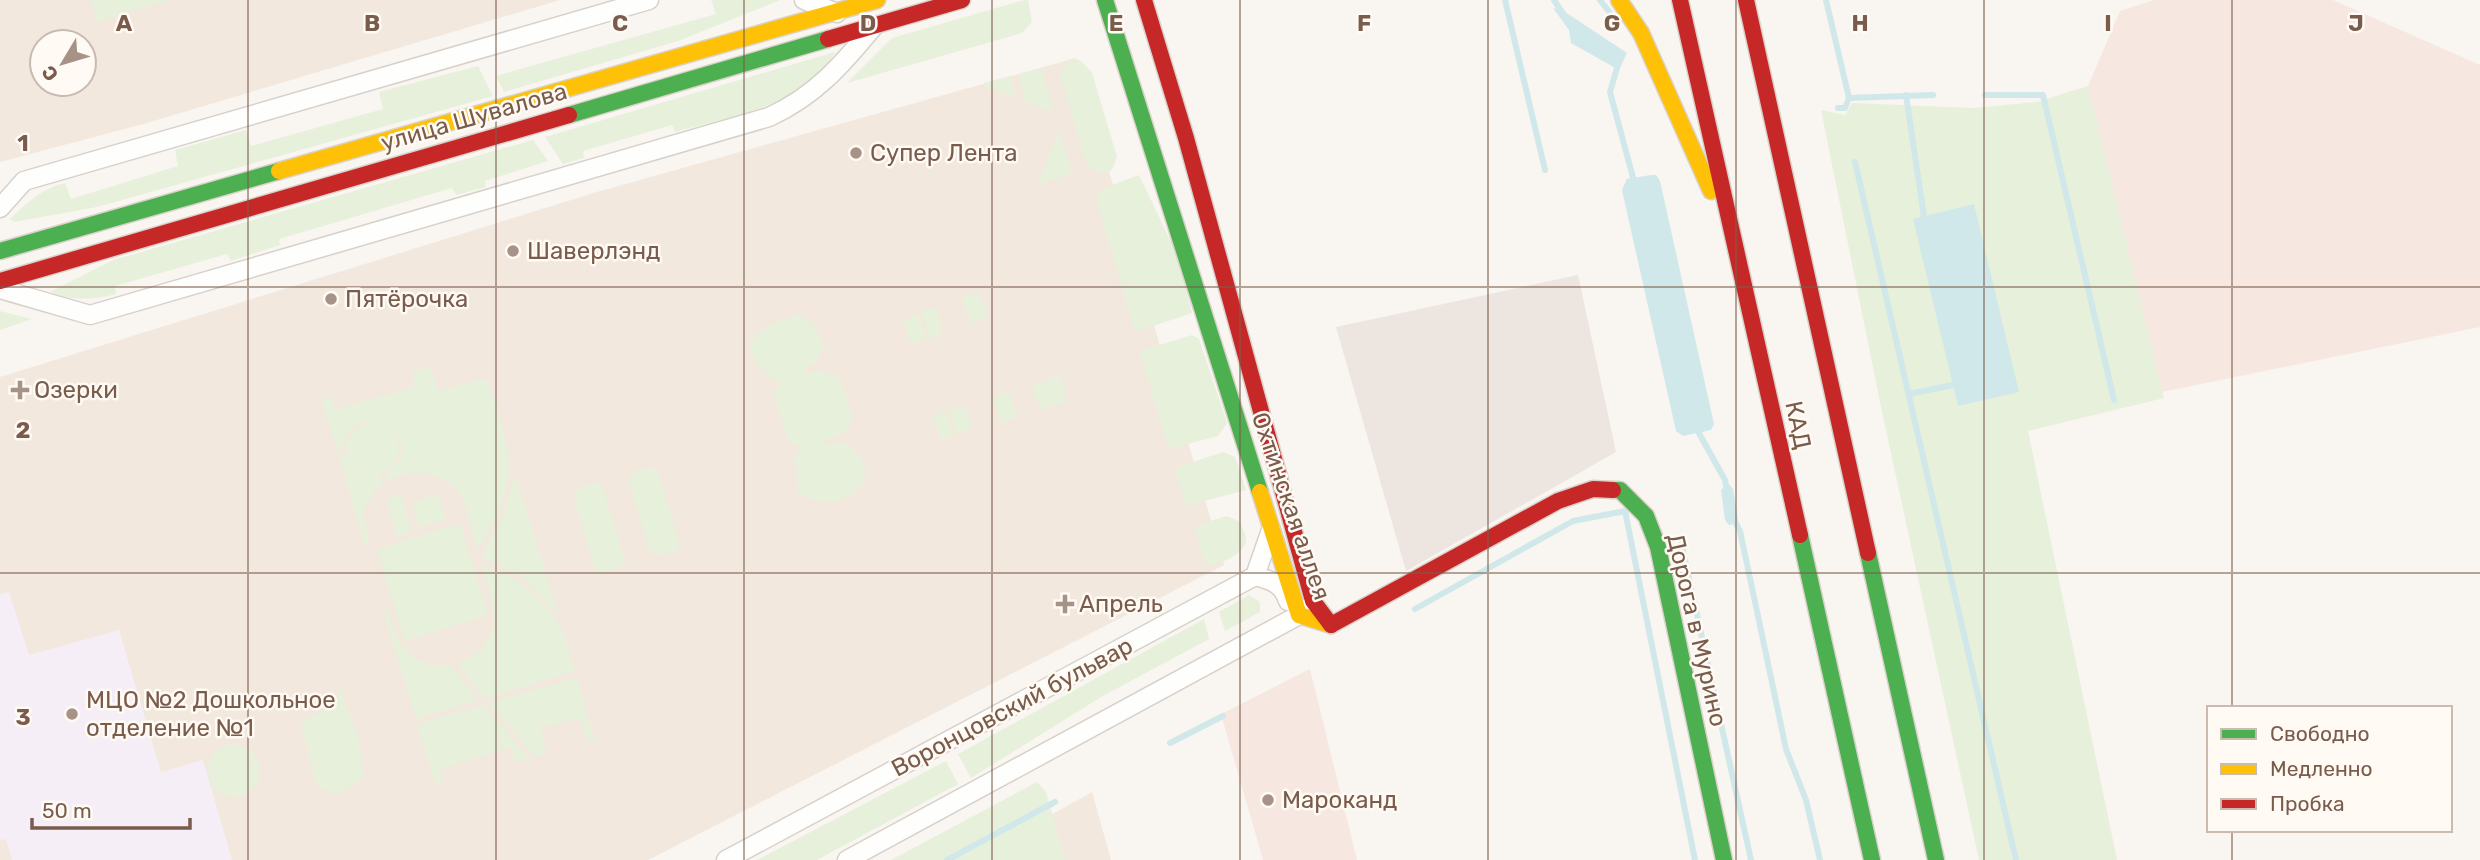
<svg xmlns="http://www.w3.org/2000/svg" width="2480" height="860" viewBox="0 0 2480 860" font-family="Rubik,sans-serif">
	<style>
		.residential { fill: #f2e8de; fill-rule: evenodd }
		.commercial { fill: #f6e8e1 }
		.industrial { fill: #ede5e0 }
		.education { fill: #f6eef6 }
		.green { fill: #e7f0db }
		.water { fill: #d0e8ea }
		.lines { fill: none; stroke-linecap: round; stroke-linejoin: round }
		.stream { stroke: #d0e8ea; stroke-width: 6 }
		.street-casing { stroke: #d7d1cb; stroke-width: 21 }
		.fast-casing { stroke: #d9d2cb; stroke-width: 19 }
		.slow-casing { stroke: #d9d2cb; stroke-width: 19 }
		.jam-casing { stroke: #d9d2cb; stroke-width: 19 }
		.street { stroke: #fefefd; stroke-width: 18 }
		.fast { stroke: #4caf50; stroke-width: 16 }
		.slow { stroke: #ffc107; stroke-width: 16 }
		.jam { stroke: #c62828; stroke-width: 16 }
		.grid { fill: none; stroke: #7a5c4d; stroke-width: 2; stroke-opacity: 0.55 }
		.poi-dot { fill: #a69286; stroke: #fffaf3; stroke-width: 2.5 }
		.labels { text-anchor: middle; stroke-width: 5; stroke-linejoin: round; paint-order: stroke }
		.street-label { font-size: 24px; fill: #7a5c4d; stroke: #fffaf3 }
		.poi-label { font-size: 24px; fill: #7a5c4d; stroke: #fffaf3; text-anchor: start }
		.grid-label { font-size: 23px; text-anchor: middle; font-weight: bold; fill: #7a5c4d; stroke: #fffaf3; stroke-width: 5; stroke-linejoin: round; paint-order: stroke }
	</style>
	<rect width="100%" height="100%" fill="#f9f5f0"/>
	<g class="residential">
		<path d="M0 0H560L143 124 0 162ZM42 42H84V84H42Z"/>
		<polygon points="1076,58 1224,565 648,860 0,860 0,377 597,192"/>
		<polygon points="1092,792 1111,860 970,860"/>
	</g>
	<g class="commercial">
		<polygon points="2154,0 2333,0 2480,65 2480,327 2162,392 2088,86 2120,11"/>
		<polygon points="1310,669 1357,860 1263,860 1221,714"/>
	</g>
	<polygon class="industrial" points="1578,275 1616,452 1406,571 1336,327"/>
	<polygon class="education" points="9,592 29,655 119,630 161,772 203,760 232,860 12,860 6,839 0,840 0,594"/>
	<g class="green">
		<polygon points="91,0 170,0 97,22"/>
		<polygon points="711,0 780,0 678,41 504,92 496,76 716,14"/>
		<polygon points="1024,0 1028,0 1032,22 1022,33 847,83 892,38"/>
		<path d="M835 52C810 105 727 117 675 132L672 125 583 151 584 158 563 164 545 137Z"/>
		<polygon points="1080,60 1092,73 1117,157 1112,170 1101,174 1090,168 1085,160 1060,73 1068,61"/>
		<path d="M478 66 493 96 97 207 14 222 10 219C27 203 41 189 65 183L71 199 178 166 175 150 246 130 251 146 383 109 379 92Z"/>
		<polygon points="1041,68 1053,109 1050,111 1025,102 1018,74"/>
		<polygon points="1010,76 1016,98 984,86 984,83"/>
		<polygon points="2088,86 2164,398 2028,431 2117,860 1979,860 1881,407 1821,110 1845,115 1852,103 1973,108 2037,102"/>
		<polygon points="1060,134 1072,173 1038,185 1057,135"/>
		<path d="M533 140 548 161 485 181 486 187 456 195 452 188 279 239 280 245 231 261 227 254 115 286 116 294C94 300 71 301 50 292L113 260Z"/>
		<polygon points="1139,175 1178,257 1192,313 1135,332 1096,198 1102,189"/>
		<polygon points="975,293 980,295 988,317 972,324 963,302 965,296"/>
		<polygon points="931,308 937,309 942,334 929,339 922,312"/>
		<polygon points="0,311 32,319 0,330"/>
		<polygon points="918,313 926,340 914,343 910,341 903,321"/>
		<path d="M799 315C814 324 819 332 824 348L816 362 802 371 803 374 821 370 841 379 853 419 844 433 823 441 825 445 845 443C894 475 843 521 798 493L795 453 804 447 792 443 787 437 774 392 782 383 773 381C767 373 756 364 752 354 742 332 785 318 799 315Z"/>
		<polygon points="1192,335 1199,339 1227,423 1218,436 1168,449 1140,351"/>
		<path d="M429 367 439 391 487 378C494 402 504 427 508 452 514 481 497 527 477 549 472 532 469 512 461 496 447 470 412 470 388 480L386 474C439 433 344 391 344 450L338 451 321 399 330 397 336 409 414 388 412 373Z"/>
		<polygon points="1057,376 1062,379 1067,402 1040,409 1032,386"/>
		<polygon points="1005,392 1010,394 1017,417 1002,423 993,398"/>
		<polygon points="960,407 966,407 972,427 957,435 950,410"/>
		<polygon points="946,411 954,436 940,440 933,416"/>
		<circle cx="373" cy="448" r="26"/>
		<polygon points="1223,452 1235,457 1246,490 1186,506 1175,468"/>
		<polygon points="345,454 358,472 381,475 384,483 376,489 363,511 369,544 364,545 339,455"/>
		<polygon points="652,467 658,473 680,545 676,552 657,556 649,551 629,482 632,473"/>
		<polygon points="515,473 558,614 524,579 481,556 504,514"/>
		<polygon points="597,482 603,488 625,561 621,567 602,572 594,567 574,497 577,489"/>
		<polygon points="401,495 412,532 396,536 386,499"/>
		<polygon points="439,495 446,519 419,527 412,502"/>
		<path d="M1227 516 1240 522C1242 527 1246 534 1246 539 1246 554 1219 565 1208 565L1203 561 1195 526Z"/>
		<polygon points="460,523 488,615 405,641 377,549"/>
		<path d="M482 564C513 574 551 602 564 634 568 646 571 659 574 671L485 699 457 664C509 640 494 609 482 564Z"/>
		<polygon points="1249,595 1260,602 1260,612 1225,631 1219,612"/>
		<path d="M387 609C400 647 407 666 451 666L479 700 416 719 383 610Z"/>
		<polygon points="1204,619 1209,639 1101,697 971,778 958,754"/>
		<polygon points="577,678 595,741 588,741 580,719 541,727 546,753 535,757 489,703"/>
		<path d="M341 689 359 741 364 776 348 789 334 795 316 784 301 721C319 716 332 705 341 689Z"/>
		<polygon points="484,705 530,759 516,762 511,747 440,769 442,782 436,786 417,724"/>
		<circle cx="234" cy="771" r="26"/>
		<polygon points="946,761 958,784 817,860 757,860"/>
		<polygon points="1037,782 1046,792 1065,860 891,860"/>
	</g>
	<g class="water">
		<polygon points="1553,8 1562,10 1627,53 1619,70 1571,43 1569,30"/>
		<polygon points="1651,175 1656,175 1660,181 1714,424 1711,430 1683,436 1676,431 1622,190 1627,179"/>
		<polygon points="1974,204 2019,392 1958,406 1913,219"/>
		<polygon points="1729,484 1733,489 1738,519 1737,523 1729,525 1725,520 1721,490"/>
	</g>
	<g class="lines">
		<g class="stream">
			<polyline points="1505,0 1545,170"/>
			<polyline points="1554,0 1564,15"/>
			<polyline points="1600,0 1613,17"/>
			<polyline points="1826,0 1849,98 1933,95"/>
			<polyline points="1619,61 1610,92 1635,185"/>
			<polyline points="1906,95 1924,217"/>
			<polyline points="1985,95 2043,95 2114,400"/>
			<polyline points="1838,108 1845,108 1849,98"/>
			<polyline points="1855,162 2016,860"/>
			<polyline points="1909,394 1953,385"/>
			<polyline points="1695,426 1725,480 1727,492"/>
			<polyline points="1732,516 1740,531 1786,749 1806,800 1820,860"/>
			<polyline points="1681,542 1751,860"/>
			<polyline points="1415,609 1573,521 1625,511 1695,860"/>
			<polyline points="1170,743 1223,716"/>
			<polyline points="947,860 1055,802"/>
		</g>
		<defs>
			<g id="street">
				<polyline points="804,0 837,13"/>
				<polyline points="0,208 24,181 649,0"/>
				<path d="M0 289 90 315 769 117C815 96 842 65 874 26"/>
				<path d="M1255 576C1271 580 1283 584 1288 601"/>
				<polyline points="726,860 1255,576 1271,530"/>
				<polyline points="847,860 1299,615 1305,609"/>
			</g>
			<g id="fast">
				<polyline points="1105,0 1260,492"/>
				<polyline points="569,115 828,39"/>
				<polyline points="0,251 279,171"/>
				<polyline points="1613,490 1620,490 1646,516 1658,547 1724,860"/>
				<polyline points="1800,535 1872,860"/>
				<polyline points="1868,553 1936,860"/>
			</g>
			<g id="slow">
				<polyline points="1619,0 1641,33 1711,191"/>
				<polyline points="279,171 877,0"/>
				<polyline points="1260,492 1299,615 1331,625"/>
			</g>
			<g id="jam">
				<polyline points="1144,0 1186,138 1313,601 1331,625"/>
				<polyline points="1680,0 1800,535"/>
				<polyline points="1746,0 1868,553"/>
				<polyline points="828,39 962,0"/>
				<polyline points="0,281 569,115"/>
				<polyline points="1331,625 1558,501 1593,489 1613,490"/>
			</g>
		</defs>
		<use href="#street" class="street-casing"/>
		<use href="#fast" class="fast-casing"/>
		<use href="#slow" class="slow-casing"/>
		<use href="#jam" class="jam-casing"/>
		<use href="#street" class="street"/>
		<use href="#fast" class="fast"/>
		<use href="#slow" class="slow"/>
		<use href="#jam" class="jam"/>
	</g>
	<path class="grid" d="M248 0V860M496 0V860M744 0V860M992 0V860M1240 0V860M1488 0V860M1736 0V860M1984 0V860M2232 0V708M0 287H2480M0 573H2480M2232 830V860"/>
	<g class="poi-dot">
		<circle cx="856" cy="153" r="7"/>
		<circle cx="513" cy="251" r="7"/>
		<circle cx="331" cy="299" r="7"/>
		<path d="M16.5 379.5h7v7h7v7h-7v7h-7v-7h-7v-7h7z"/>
		<path d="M1061.5 593.5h7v7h7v7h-7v7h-7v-7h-7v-7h7z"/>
		<circle cx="72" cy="714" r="7"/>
		<circle cx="1268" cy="800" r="7"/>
	</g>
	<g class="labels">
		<g class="street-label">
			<text transform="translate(474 117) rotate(-16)" y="8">улица Шувалова</text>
			<text transform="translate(1798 425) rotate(78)" y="8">КАД</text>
			<text transform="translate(1291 506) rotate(71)" y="8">Охтинская аллея</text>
			<text transform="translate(1697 630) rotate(77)" y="8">Дорога в Мурино</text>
			<text transform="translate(1012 707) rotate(-28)" y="8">Воронцовский бульвар</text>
		</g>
		<g class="poi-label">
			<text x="870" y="161">Супер Лента</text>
			<text x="527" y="259">Шаверлэнд</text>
			<text x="345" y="307">Пятёрочка</text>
			<text x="34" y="398">Озерки</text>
			<text x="1079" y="612">Апрель</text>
			<text x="86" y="708">МЦО №2 Дошкольное<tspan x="86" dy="28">отделение №1</tspan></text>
			<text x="1282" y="808">Мароканд</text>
		</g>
	</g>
	<g class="grid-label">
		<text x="124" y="31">A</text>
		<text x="372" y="31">B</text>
		<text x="620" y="31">C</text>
		<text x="868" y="31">D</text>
		<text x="1116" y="31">E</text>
		<text x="1364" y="31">F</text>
		<text x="1612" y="31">G</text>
		<text x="1860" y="31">H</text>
		<text x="2108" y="31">I</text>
		<text x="2356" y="31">J</text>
		<text x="23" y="151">1</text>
		<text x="23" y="438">2</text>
		<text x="23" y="725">3</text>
	</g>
	<rect x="2207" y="706" width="245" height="126" fill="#fffaf3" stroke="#cabbb1" stroke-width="2"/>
	<rect x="2221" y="729" width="35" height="10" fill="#4caf50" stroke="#cabbb1" stroke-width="2"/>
	<text x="2270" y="741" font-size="21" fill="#7a5c4d">Свободно</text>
	<rect x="2221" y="764" width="35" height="10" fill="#ffc107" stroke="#cabbb1" stroke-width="2"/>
	<text x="2270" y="776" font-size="21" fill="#7a5c4d">Медленно</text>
	<rect x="2221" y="799" width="35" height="10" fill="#c62828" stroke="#cabbb1" stroke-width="2"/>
	<text x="2270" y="811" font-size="21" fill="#7a5c4d">Пробка</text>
	<g transform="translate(63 63) rotate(232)"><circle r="33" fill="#fffaf3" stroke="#cabbb1" stroke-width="2"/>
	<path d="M0-5L12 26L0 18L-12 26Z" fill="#a69286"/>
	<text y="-10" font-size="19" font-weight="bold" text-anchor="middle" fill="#7a5c4d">С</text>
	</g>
	<path d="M32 818v10h158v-10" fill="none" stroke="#7a5c4d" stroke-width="3.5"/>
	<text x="42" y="818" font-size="21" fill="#7a5c4d" stroke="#fffaf3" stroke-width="5" paint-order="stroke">50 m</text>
</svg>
